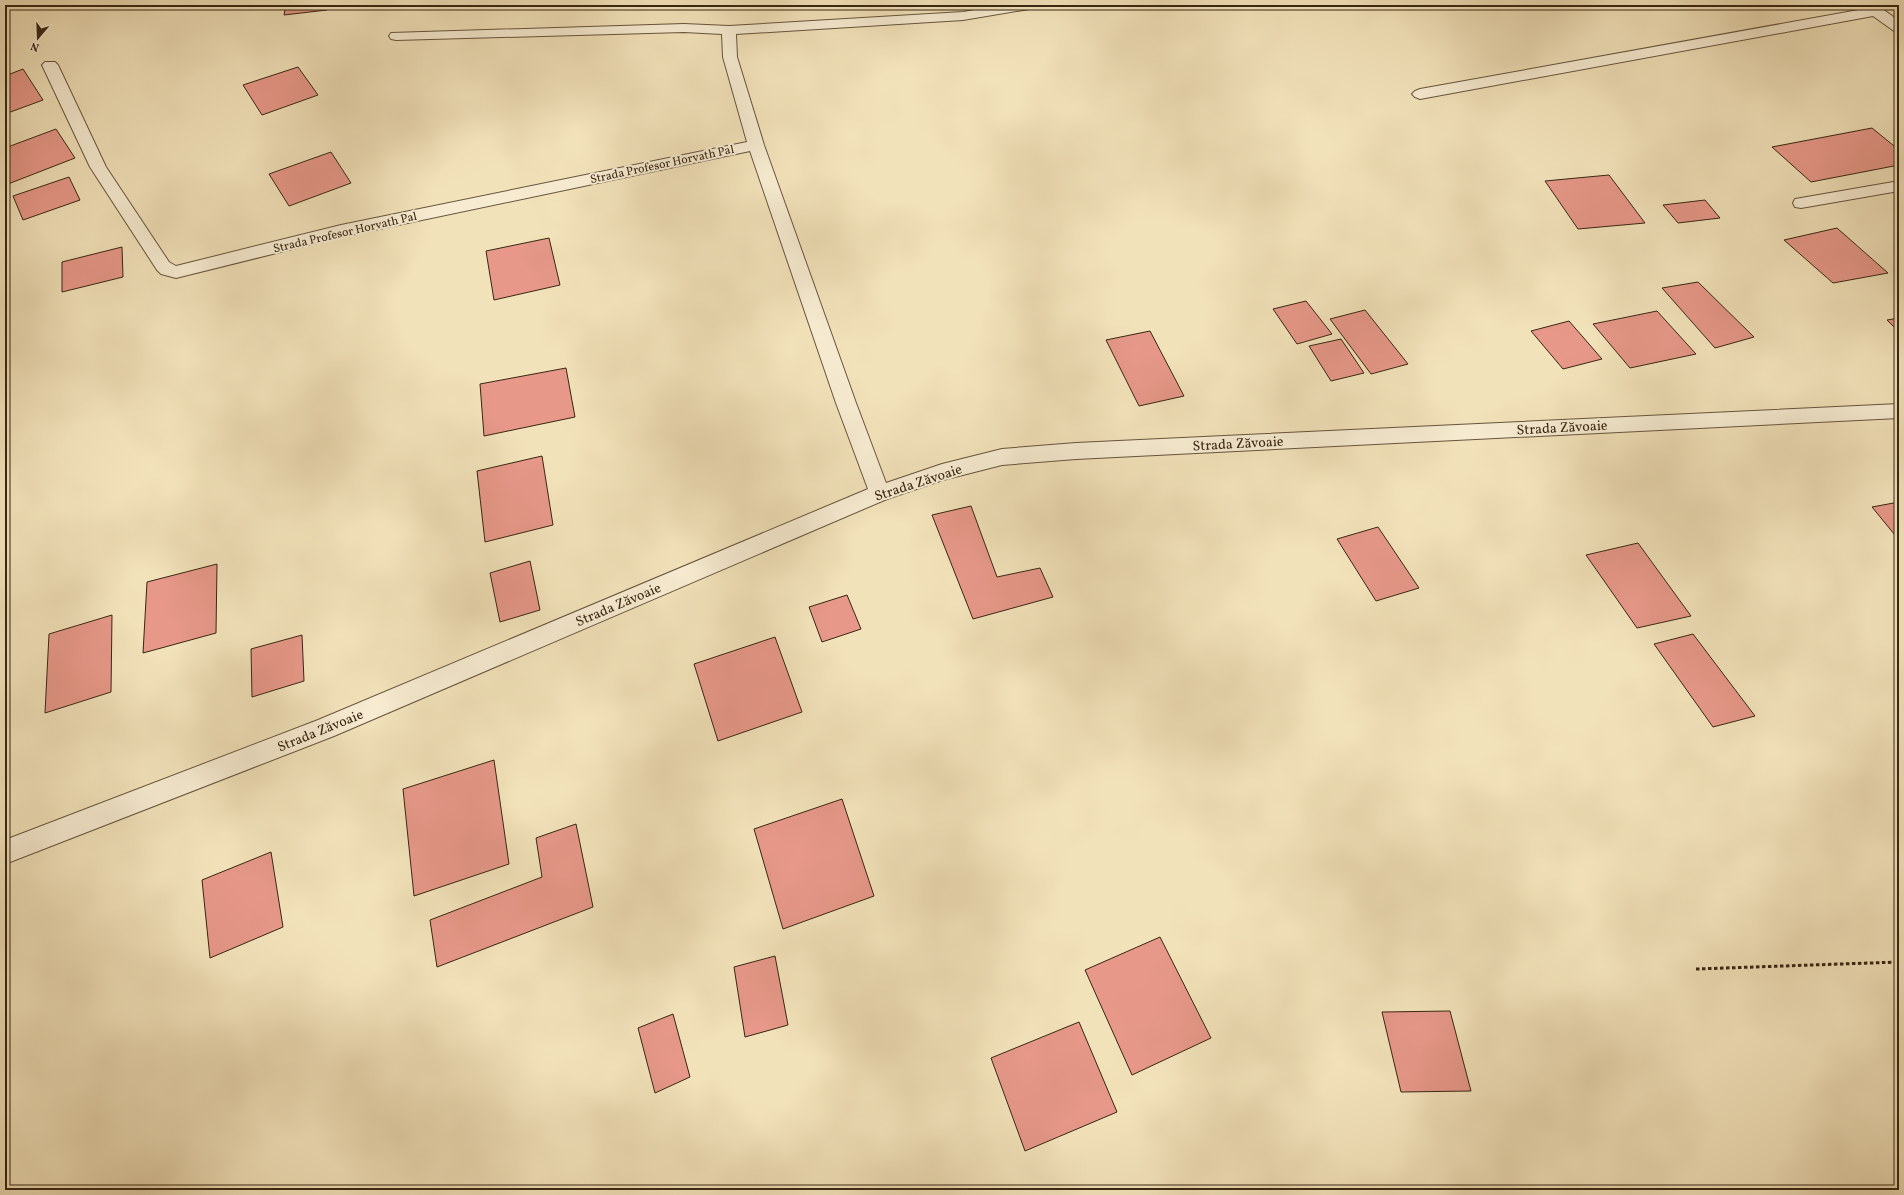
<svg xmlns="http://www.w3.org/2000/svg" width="1904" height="1195" viewBox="0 0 1904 1195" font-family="Vollkorn,serif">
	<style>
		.building { fill: #e79889; stroke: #372612 }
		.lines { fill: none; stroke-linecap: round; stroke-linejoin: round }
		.minor-casing { stroke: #66553c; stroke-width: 2 }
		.path { stroke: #372612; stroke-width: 3; stroke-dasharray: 3.5 2.5; stroke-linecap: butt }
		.minor { fill: #f7ecd2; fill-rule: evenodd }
		.labels { text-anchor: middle; stroke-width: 4; stroke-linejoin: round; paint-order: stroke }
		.far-street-label { font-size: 12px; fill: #372612; stroke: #f7ecd2 }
		.street-label { font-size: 14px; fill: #372612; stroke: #f7ecd2 }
	</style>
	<rect width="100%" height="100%" fill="#f2e2ba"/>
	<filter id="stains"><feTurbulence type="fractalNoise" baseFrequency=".005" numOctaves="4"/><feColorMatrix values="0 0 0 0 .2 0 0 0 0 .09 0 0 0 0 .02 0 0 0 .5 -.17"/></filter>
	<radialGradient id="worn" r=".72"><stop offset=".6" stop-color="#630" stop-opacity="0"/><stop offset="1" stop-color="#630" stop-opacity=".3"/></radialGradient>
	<g class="building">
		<polygon points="286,5 328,5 327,10 284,15"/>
		<polygon points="298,67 318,95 262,115 243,85"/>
		<polygon points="23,69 43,100 5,114 5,76"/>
		<polygon points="1872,128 1899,150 1899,165 1811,182 1772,147"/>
		<polygon points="56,129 75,158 8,184 5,179 5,148"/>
		<polygon points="331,152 351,183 289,206 269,174"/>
		<polygon points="1609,175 1645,223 1578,229 1545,181"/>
		<polygon points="69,177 80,200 23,220 13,196"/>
		<polygon points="1705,200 1720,218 1678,223 1663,205"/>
		<polygon points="1837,228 1888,273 1833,283 1784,240"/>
		<polygon points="549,238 560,285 494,300 486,251"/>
		<polygon points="122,247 123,277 62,292 62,262"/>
		<polygon points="1698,282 1754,337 1715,348 1662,288"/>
		<polygon points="1306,301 1332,334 1297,344 1273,309"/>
		<polygon points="1365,310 1408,364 1371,374 1330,319"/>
		<polygon points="1657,311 1696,354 1630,368 1593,324"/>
		<polygon points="1899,318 1899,332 1887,320"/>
		<polygon points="1569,321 1602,359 1563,369 1531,331"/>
		<polygon points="1150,331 1184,396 1139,406 1106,340"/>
		<polygon points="1341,339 1364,373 1331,381 1309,346"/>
		<polygon points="566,368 575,417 484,436 480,384"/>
		<polygon points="542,456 553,525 485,542 477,471"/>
		<polygon points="1899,502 1899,540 1872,507"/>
		<polygon points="971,506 997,577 1040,568 1053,597 973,619 932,515"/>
		<polygon points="1378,527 1419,588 1376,601 1337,539"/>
		<polygon points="1638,543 1691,616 1637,628 1586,555"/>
		<polygon points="530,561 540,610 500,622 490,573"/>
		<polygon points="217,564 216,633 143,653 147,582"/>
		<polygon points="847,595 861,629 822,642 809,607"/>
		<polygon points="112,615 111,692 45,713 49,634"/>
		<polygon points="1693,634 1755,716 1713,727 1654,644"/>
		<polygon points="302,635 304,681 252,697 251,649"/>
		<polygon points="775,637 802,712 718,741 694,664"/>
		<polygon points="494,760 509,864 414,896 403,789"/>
		<polygon points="842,799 874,896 783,929 754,829"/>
		<polygon points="576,824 593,907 437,967 430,920 542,877 536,838"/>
		<polygon points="271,852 283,927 210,958 202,880"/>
		<polygon points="1160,937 1211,1038 1132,1075 1085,970"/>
		<polygon points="775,956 788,1025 745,1037 734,967"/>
		<polygon points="1450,1011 1471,1091 1401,1092 1382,1012"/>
		<polygon points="673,1014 690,1077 655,1093 638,1028"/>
		<polygon points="1079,1022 1117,1112 1025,1151 991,1058"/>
	</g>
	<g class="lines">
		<defs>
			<g id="minor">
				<polygon points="1003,5 1036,5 1034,8 1029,9 963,20 736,34 737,57 764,145 856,403 886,483 942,464 1002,449 1076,443 1899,404 1899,418 1076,459 1002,465 943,480 887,499 334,736 5,864 5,840 318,720 868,489 836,403 750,151 341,237 176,278 161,274 157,270 90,167 42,65 45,62 55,62 58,65 106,167 169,262 176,266 341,225 747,142 723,57 722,34 684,32 396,40 391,39 389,36 391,33 684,24 729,26 963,12"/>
				<polygon points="1861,5 1877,5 1899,21 1899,32 1894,31 1873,16 1420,99 1415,97 1412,94 1415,91 1420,89 1864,9"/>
				<polygon points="1899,181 1899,191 1801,208 1795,207 1793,203 1795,199 1801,198"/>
			</g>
		</defs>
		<use href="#minor" class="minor-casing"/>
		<polyline class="path" points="1696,969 1899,962"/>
		<use href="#minor" class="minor"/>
	</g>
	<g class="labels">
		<g class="far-street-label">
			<text transform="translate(662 164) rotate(-12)" y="4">Strada Profesor Horvath Pal</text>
			<text transform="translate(345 232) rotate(-13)" y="4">Strada Profesor Horvath Pal</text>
		</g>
		<g class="street-label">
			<text transform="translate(1562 427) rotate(-3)" y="5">Strada Zăvoaie</text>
			<text transform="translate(1238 443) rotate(-3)" y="5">Strada Zăvoaie</text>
			<text transform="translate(918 482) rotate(-18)" y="5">Strada Zăvoaie</text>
			<text transform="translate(618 604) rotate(-23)" y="5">Strada Zăvoaie</text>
			<text transform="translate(320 730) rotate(-22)" y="5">Strada Zăvoaie</text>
		</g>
	</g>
	<rect width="1904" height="1195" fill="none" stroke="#f2e2ba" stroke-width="20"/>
	<rect x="6" y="6" width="1892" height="1183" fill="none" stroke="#372612" stroke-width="2"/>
	<rect x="10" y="10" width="1884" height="1175" fill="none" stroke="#372612"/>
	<g transform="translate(38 38) rotate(199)" stroke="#f7ecd2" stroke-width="3" paint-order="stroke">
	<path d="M0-3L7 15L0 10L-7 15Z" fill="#372612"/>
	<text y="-6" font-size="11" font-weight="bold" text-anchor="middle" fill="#372612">N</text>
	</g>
	<rect width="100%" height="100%" filter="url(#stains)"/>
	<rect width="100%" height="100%" fill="url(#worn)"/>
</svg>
